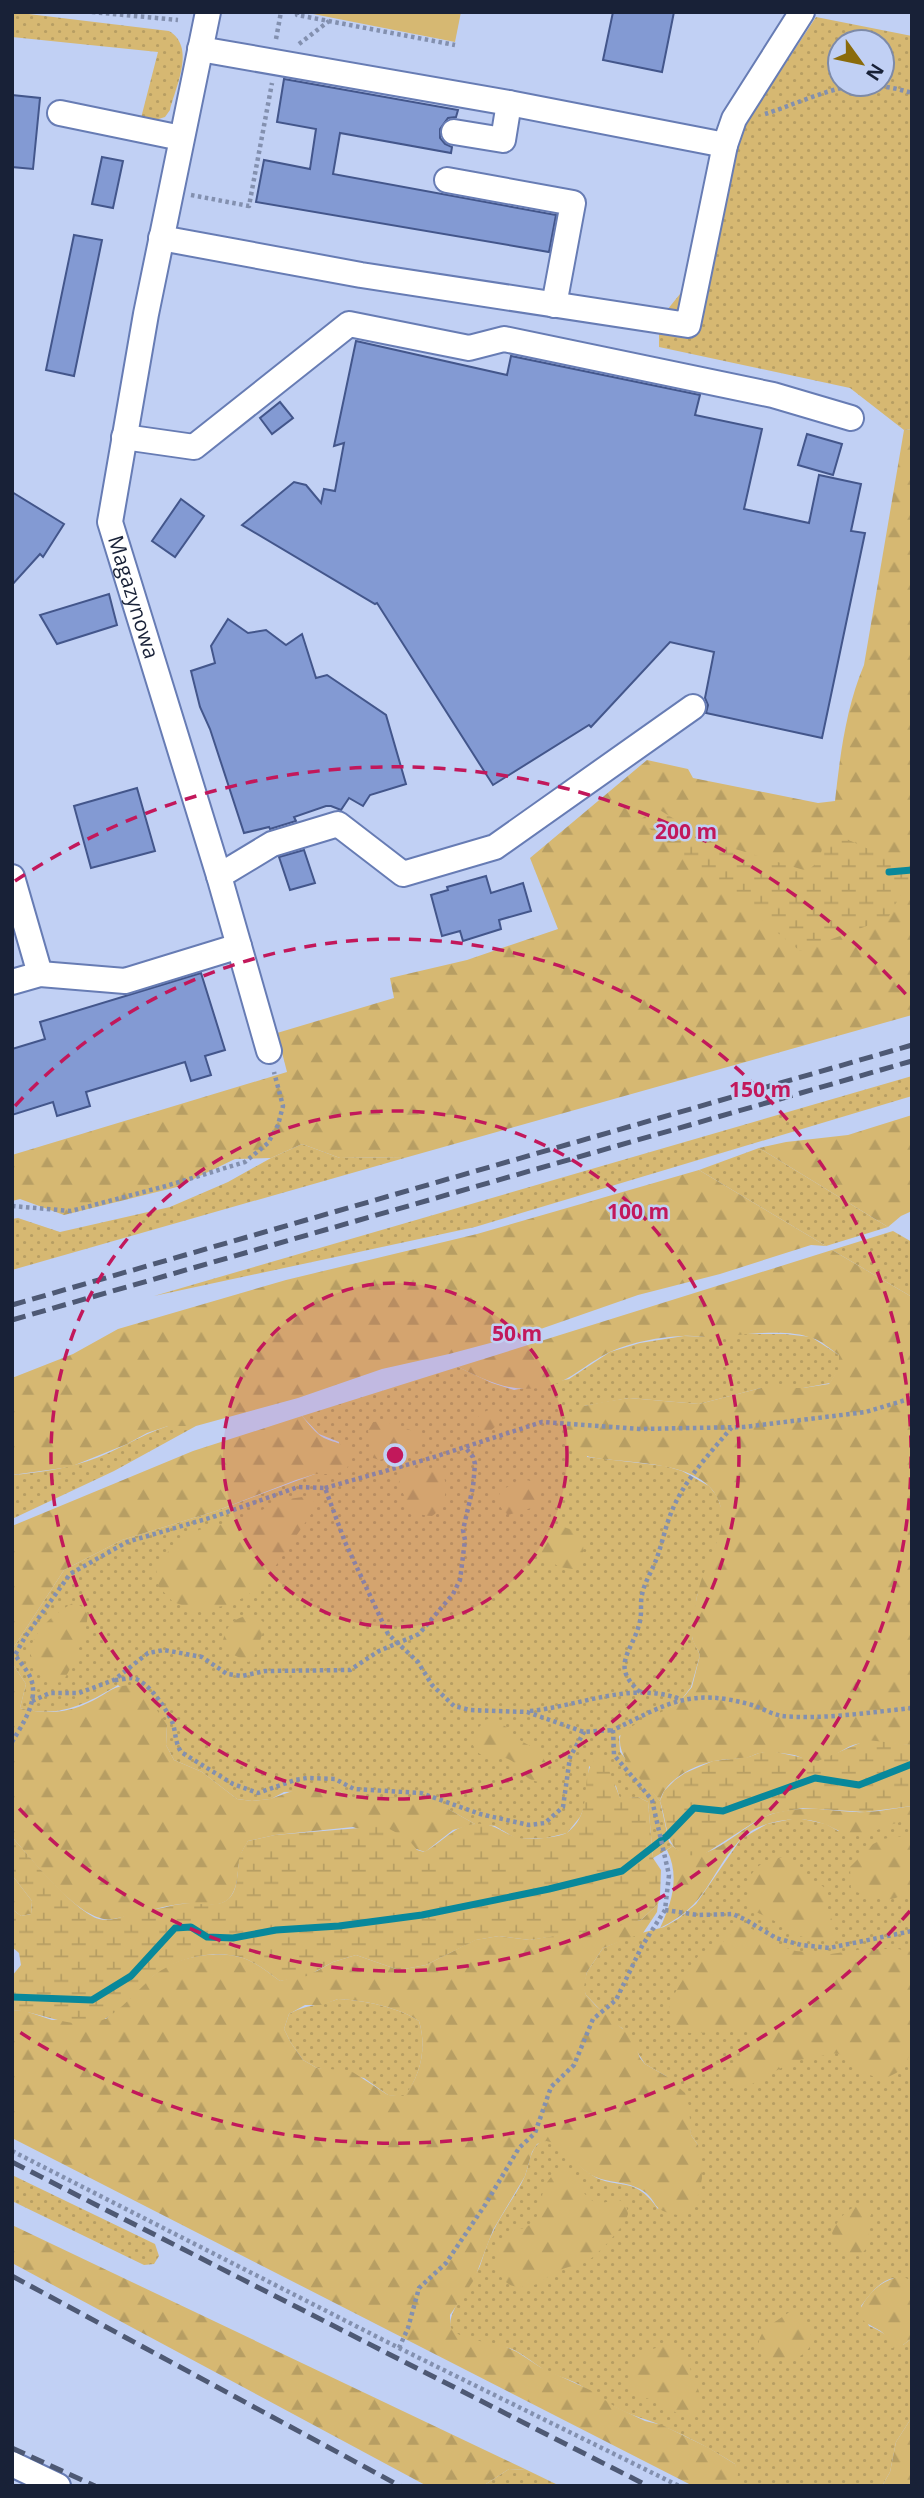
<svg xmlns="http://www.w3.org/2000/svg" width="924" height="2498" viewBox="0 0 924 2498" font-family="'Open Sans',sans-serif">
	<style>
		.grass { fill: url(#grass-dots); fill-rule: evenodd }
		.forest { fill: url(#forest-firs); fill-rule: evenodd }
		.wetland { fill: url(#wetland-marsh) }
		.pitch { fill: #d6b872 }
		.lines { fill: none; stroke-linecap: round; stroke-linejoin: round }
		.stream { stroke: #08889b; stroke-width: 7 }
		.building { fill: #839ad3; stroke: #43568b; stroke-width: 2 }
		.minor-casing { stroke: #677cb4; stroke-width: 28 }
		.path { stroke: #8390af; stroke-width: 4.5; stroke-dasharray: 3.5 3.5; stroke-linecap: butt }
		.minor { stroke: #fff; stroke-width: 24 }
		.rail { stroke: #4e5974; stroke-width: 5; stroke-dasharray: 14 7; stroke-linecap: butt }
		.ring { fill: none; stroke: #c2185b; stroke-width: 3.5; stroke-dasharray: 12 9 }
		.labels { text-anchor: middle; stroke-width: 5; stroke-linejoin: round; paint-order: stroke }
		.street-label { font-size: 21px; fill: #182137; stroke: #c1d0f4 }
		.centre { fill: #c2185b; stroke: #c1d0f4; stroke-width: 3.5 }
		.ring-label { font-size: 21px; text-anchor: middle; font-weight: bold; fill: #c2185b; stroke: #c1d0f4; stroke-width: 5; stroke-linejoin: round; paint-order: stroke }
	</style>
	<defs>
		<pattern id="grass-dots" width="8" height="8" patternUnits="userSpaceOnUse" patternTransform="scale(1.75)"><rect width="8" height="8" fill="#d6b872"/><path d="M2 2h.1M6 6h.1" fill="none" stroke="#b79e63" stroke-width="1.8" stroke-linecap="round"/></pattern>
		<pattern id="forest-firs" width="22" height="20" patternUnits="userSpaceOnUse" patternTransform="scale(1.75)"><rect width="22" height="20" fill="#d6b872"/><path d="M5 1l3.5 6h-7zM16 11l3.5 6h-7z" fill="#b79e63"/></pattern>
		<pattern id="wetland-marsh" width="20" height="14" patternUnits="userSpaceOnUse" patternTransform="scale(1.75)"><rect width="20" height="14" fill="#d6b872"/><path d="M1 5h8M5 5V1M11 12h8M15 12V8" fill="none" stroke="#b79e63"/></pattern>
	</defs>
	<rect width="100%" height="100%" fill="#c1d0f4"/>
	<g class="grass">
		<path d="M12 12 169 31C196 47 176 86 170 110L165 117 149 122 141 118 158 52 12 37Z"/>
		<path d="M816 17 912 36V429L904 430 850 388 659 347V320L705 263 736 139ZM840 42H882V84H840Z"/>
		<polygon points="912,1076 912,1096 475,1227 154,1296"/>
		<polygon points="302,1144 340,1158 408,1157 12,1270 12,1219 18,1218 60,1232 170,1207 228,1182 271,1158"/>
		<polygon points="759,1148 888,1227 826,1246 699,1170"/>
		<polygon points="893,1231 912,1242 912,1297 832,1250"/>
		<path d="M738 1334H785L811 1337 839 1355 840 1368 830 1383 803 1388H761L699 1404 629 1398 584 1406 587 1457 665 1466 682 1471 709 1486 717 1496 723 1513V1527L697 1596 692 1638 700 1655 691 1687 678 1704 619 1736 620 1752 660 1801 669 1842 673 1846 653 1858 648 1802 638 1797 620 1799 616 1786 589 1766 586 1803 580 1817 567 1833 546 1838 517 1839 495 1826 475 1824 448 1809 410 1799 350 1798 338 1790 284 1792 271 1799 252 1801 237 1799 202 1772 174 1760 166 1745 167 1725 118 1685C87 1704 57 1719 20 1708L26 1684 12 1663V1650L64 1570 122 1540 216 1511 315 1474H335L339 1442 319 1434 302 1416 458 1367 492 1383 514 1390 569 1379 610 1352 640 1343 684 1336 713 1337Z"/>
		<path d="M168 1426H196L114 1471 12 1519V1475C37 1473 64 1469 88 1461 116 1452 140 1435 168 1426Z"/>
		<path d="M797 1818 826 1824 838 1831H873L898 1820 912 1821V2281C887 2270 875 2288 861 2306L869 2326C882 2331 891 2339 903 2345L912 2338V2417L896 2442 890 2472 882 2486H735L737 2484 735 2464C713 2450 689 2437 665 2427 648 2419 631 2416 615 2407 601 2400 589 2389 574 2382 563 2377 550 2374 540 2367 531 2361 524 2355 514 2350 496 2342 468 2345 453 2332 440 2320 474 2280 480 2266 484 2255 487 2243 493 2232 502 2212 516 2196 525 2176 528 2168 529 2159 533 2151 535 2146 539 2142 544 2141 563 2138 574 2162 586 2171 615 2194 632 2171 658 2209L698 2145 691 2135 689 2121 666 2076 645 2064 622 2028 612 2022 586 1995 583 1987 587 1972 603 1948 634 1935 664 1927 678 1919 696 1904 741 1839 767 1824Z"/>
		<path d="M338 1999C363 2000 398 2007 419 2021 427 2047 421 2076 404 2097L388 2095 364 2078 317 2068 303 2060 291 2043 284 2029 289 2014C307 2004 319 2006 338 1999Z"/>
		<polygon points="12,2175 155,2244 159,2256 154,2264 144,2265 12,2201"/>
		<polygon points="509,2469 527,2470 560,2486 483,2486"/>
	</g>
	<g class="forest">
		<path d="M912 429V1015L408 1157 340 1158 302 1144 271 1158 235 1159 177 1187 64 1215 20 1199 12 1201V1155L287 1072 277 1033 394 998 390 978 467 960 558 929 530 858 647 760 688 769 693 778 818 803 835 801C840 756 846 707 864 665L904 430Z"/>
		<polygon points="912,1115 912,1211 901,1216 888,1227 759,1148 786,1142 848,1135"/>
		<polygon points="699,1170 826,1246 811,1245 720,1274 638,1295 532,1332 449,1354 382,1369 298,1398 196,1426 168,1426 147,1433 127,1444 70,1467 12,1475 12,1378 73,1354 118,1329 286,1280 477,1234"/>
		<path d="M832 1250 912 1297V1745C892 1745 873 1738 853 1745 842 1749 832 1759 819 1761 810 1763 802 1757 794 1755 784 1753 771 1752 761 1753 756 1753 751 1757 746 1758 736 1759 725 1759 714 1761 695 1765 664 1780 660 1801 646 1784 611 1755 622 1731L678 1704 692 1687 700 1655C698 1649 692 1642 692 1636 692 1622 697 1591 702 1578 711 1552 731 1525 717 1497 698 1459 625 1464 590 1457 583 1455 576 1451 570 1448L564 1434 574 1413 584 1406 603 1402 629 1398 699 1404 761 1388H803L829 1384 839 1368V1355C830 1349 822 1341 812 1338 786 1328 743 1335 716 1337 705 1338 694 1335 683 1336 660 1337 631 1342 610 1352 586 1363 567 1385 539 1388 508 1392 485 1380 458 1367Z"/>
		<polygon points="493,1408 501,1412 502,1421 489,1432 481,1432 476,1428 476,1419 482,1413"/>
		<path d="M302 1416C308 1423 315 1433 324 1438 337 1444 346 1442 352 1458L346 1470 335 1474H315L296 1480 216 1511 122 1540 64 1570 12 1650V1526L193 1451Z"/>
		<path d="M384 1421C398 1427 413 1427 422 1440L418 1450 407 1454 398 1453 380 1460 373 1458 368 1431 373 1422Z"/>
		<path d="M440 1467C449 1482 448 1506 432 1516 407 1515 410 1502 398 1485L401 1475 410 1471Z"/>
		<path d="M520 1479C537 1480 544 1489 538 1506L508 1515 501 1508 498 1497 501 1491Z"/>
		<polygon points="309,1496 313,1500 316,1507 264,1583 245,1597 224,1606 196,1610 173,1602 159,1587 156,1569 165,1555 182,1538 199,1530 246,1518 282,1500"/>
		<path d="M556 1526C582 1527 593 1551 573 1569L559 1567 536 1551C536 1537 544 1532 556 1526Z"/>
		<path d="M73 1603C78 1605 84 1606 87 1612 91 1623 71 1672 62 1682 41 1684 33 1668 30 1650 36 1628 54 1614 73 1603Z"/>
		<path d="M251 1615 258 1617 264 1623 263 1632 253 1660 248 1662 232 1654 223 1640C228 1623 234 1618 251 1615Z"/>
		<path d="M12 1663 26 1684 20 1708C44 1715 68 1713 90 1702 111 1692 111 1685 136 1685L150 1700 167 1725 166 1745 174 1760 202 1772 237 1799 252 1801 270 1799 304 1787 322 1786 338 1790 350 1798 394 1797 432 1800 475 1824 453 1830 425 1852 353 1827 275 1835 248 1841C246 1845 242 1850 241 1855 236 1869 240 1883 231 1896 221 1911 195 1902 180 1904 158 1907 135 1915 113 1919 81 1925 32 1859 12 1837Z"/>
		<path d="M487 1719 505 1726 521 1741 538 1750 548 1766 545 1775 539 1782C520 1779 523 1765 508 1759 500 1755 488 1758 480 1754 475 1751 473 1745 471 1740L475 1731Z"/>
		<path d="M912 1806V1821C891 1820 875 1835 855 1835 843 1835 835 1828 824 1824 799 1814 758 1820 739 1841 707 1877 709 1904 660 1928 672 1903 680 1876 667 1850L673 1846C704 1875 741 1823 772 1814 805 1805 821 1810 853 1812 873 1813 892 1809 912 1806Z"/>
		<path d="M904 1836 912 1838V1888C891 1907 874 1898 851 1890L850 1867 873 1844 883 1839Z"/>
		<path d="M784 1857 791 1861C799 1881 805 1876 821 1885 831 1891 826 1902 828 1911 831 1919 835 1924 836 1933L832 1937 809 1939 800 1936 785 1926 754 1911C740 1882 752 1860 784 1857Z"/>
		<polygon points="12,1875 32,1901 31,1914 21,1916 12,1909"/>
		<path d="M658 1904 657 1912 643 1933 603 1948 587 1972 584 1987 586 1995 596 2006 632 2037 640 2058 645 2064 666 2076 685 2093 689 2106 691 2135 698 2145 701 2163 702 2178 699 2194 690 2208 679 2215C648 2211 660 2200 640 2189 623 2180 605 2184 588 2173 572 2162 566 2144 546 2141L537 2144 532 2152 525 2176 493 2230 474 2280 450 2315V2326L453 2331 465 2338 504 2346 517 2352 540 2367 590 2390 614 2406 645 2421 662 2425 709 2448 735 2464 738 2473 737 2484 735 2486H693L12 2138V2010L25 2011 52 2020 106 2019C123 2003 140 1985 159 1971 180 1956 219 1950 243 1958 257 1963 268 1972 280 1981L317 1971 333 1962 356 1955 399 1970 426 1965 475 1940 499 1936 530 1940 641 1920ZM338 1999C363 2000 398 2007 419 2021 427 2047 421 2076 404 2096L388 2095 351 2071 317 2068 303 2060 291 2043 284 2029 289 2014 305 2005H322Z"/>
		<path d="M737 1923H742L780 1946 796 1951 831 1954 864 1949H898L912 1952C912 1978 918 2041 906 2063 901 2072 892 2075 884 2079L869 2075 861 2071 855 2062 837 2053 794 2061 743 2089 732 2088 727 2082 730 2070 751 2041 750 2034C727 2017 693 2047 674 2024 670 2018 668 2009 670 2003 672 1997 696 1957 701 1953 706 1949 715 1948 720 1944 728 1939 733 1931 737 1923Z"/>
		<path d="M560 2169C581 2176 581 2203 602 2203 608 2202 614 2200 619 2200L626 2204C626 2206 628 2212 628 2214 626 2225 596 2257 586 2262 578 2266 568 2266 560 2270 552 2273 545 2280 537 2284 514 2292 497 2284 497 2259 497 2245 504 2235 514 2227L524 2229C553 2211 529 2192 560 2169Z"/>
		<path d="M868 2202 873 2206C873 2214 869 2216 868 2223 867 2239 875 2242 859 2256 838 2255 839 2251 832 2233 840 2215 849 2207 868 2202Z"/>
		<polygon points="12,2225 527,2470 509,2469 483,2486 427,2486 12,2263"/>
		<path d="M902 2276 912 2281V2338L903 2345 889 2349C888 2325 871 2332 858 2315 865 2295 881 2280 902 2276Z"/>
		<path d="M791 2311 798 2313 811 2329 809 2348C792 2373 737 2356 768 2327 775 2321 784 2316 791 2311Z"/>
		<path d="M663 2346H676L688 2357C689 2377 705 2391 700 2412L694 2418C681 2418 674 2411 664 2405 655 2400 641 2398 635 2391 631 2386 632 2386 631 2380 625 2357 644 2351 663 2346Z"/>
		<polygon points="912,2417 912,2486 882,2486 890,2472 896,2442"/>
	</g>
	<g class="wetland">
		<polygon points="658,809 712,842 807,871 818,862 824,843 840,836 912,869 912,874 888,918 800,951 639,820"/>
		<path d="M867 1740 912 1745V1806L865 1812 803 1808 771 1814 756 1821 703 1855C664 1860 669 1828 660 1801L664 1791 675 1780 685 1773 713 1761 749 1757 759 1753 771 1751 818 1761Z"/>
		<path d="M604 1758 620 1798 638 1797 648 1802 653 1858 661 1870 660 1896 658 1904 641 1920 618 1926 530 1940 499 1936 476 1940 426 1965 399 1970 356 1955 333 1962 307 1976 280 1981C268 1972 257 1963 243 1958 213 1948 169 1959 147 1982 138 1991 113 2017 102 2020 70 2031 44 2012 12 2010V1976L21 1965 19 1953 12 1947V1909L21 1916 31 1914 32 1901 12 1875V1837C30 1857 75 1912 99 1919 114 1923 133 1912 146 1907 160 1912 170 1904 183 1904 196 1903 209 1906 221 1903 241 1897 236 1870 240 1855 242 1851 245 1845 248 1841L275 1835 384 1826 408 1839 417 1850 424 1852C442 1843 454 1825 475 1824 492 1822 501 1832 515 1837 525 1841 560 1838 568 1832 595 1811 578 1780 595 1759Z"/>
	</g>
	<polygon class="pitch" points="303,12 461,12 455,42"/>
	<g class="lines">
		<g class="stream">
			<polyline points="889,872 912,870"/>
			<polyline points="12,1997 92,2000 131,1976 175,1928 191,1927 207,1937 233,1938 276,1930 339,1926 422,1915 549,1889 622,1871 667,1836 694,1808 723,1811 815,1778 859,1785 912,1764"/>
		</g>
	</g>
	<g class="building">
		<polygon points="613,12 674,12 662,72 603,60"/>
		<polygon points="284,79 458,110 456,117 448,118 440,129 440,138 445,144 452,147 451,153 340,133 333,174 556,215 549,252 256,202 264,160 310,169 316,129 277,122"/>
		<polygon points="12,95 40,98 33,169 12,167"/>
		<polygon points="102,157 123,161 113,208 92,204"/>
		<polygon points="74,235 102,240 74,376 46,370"/>
		<polygon points="356,341 507,375 511,356 700,395 695,415 762,429 744,509 809,523 819,475 861,484 851,531 865,533 822,738 706,713 708,705 705,698 714,652 670,642 591,727 589,725 493,785 377,603 375,604 242,525 294,482 306,485 321,503 324,489 335,491 344,443 334,446"/>
		<polygon points="280,402 293,418 272,434 260,418"/>
		<polygon points="807,434 842,444 833,475 798,465"/>
		<polygon points="12,492 64,524 43,557 40,554 12,585"/>
		<polygon points="181,499 204,516 175,557 152,541"/>
		<polygon points="109,594 117,625 57,644 40,615"/>
		<polygon points="228,619 248,633 266,630 286,645 302,634 316,678 327,675 386,715 406,784 370,795 363,806 349,798 341,810 331,806 326,806 294,817 296,821 270,829 269,827 244,833 210,729 200,707 191,671 215,663 211,646"/>
		<polygon points="137,788 155,851 91,868 74,806"/>
		<polygon points="304,850 315,883 290,890 279,857"/>
		<polygon points="486,876 491,893 523,883 531,911 499,920 501,929 463,941 460,931 442,936 431,895 448,890 447,887"/>
		<polygon points="201,973 225,1050 205,1056 211,1075 191,1081 185,1062 86,1092 90,1106 57,1116 53,1102 12,1115 12,1049 45,1039 40,1022"/>
	</g>
	<g class="lines">
		<defs>
			<g id="minor">
				<path id="s1" d="M208 12 146 314 110 522 219 876 269 1051"/>
				<polyline points="200,49 509,103 725,145 734,119 802,12"/>
				<polyline points="60,113 181,138"/>
				<polyline points="454,132 503,140 509,103"/>
				<polyline points="447,180 573,203 554,305"/>
				<polyline points="161,238 361,275 688,325 725,145"/>
				<polyline points="124,437 194,447 349,324 469,348 504,339 773,395 851,418"/>
				<polyline points="219,876 272,844 338,824 403,874 495,847 693,707"/>
				<polyline points="12,877 40,974"/>
				<polyline points="12,982 40,974 125,981 239,946"/>
				<polyline points="12,2464 58,2486"/>
			</g>
		</defs>
		<use href="#minor" class="minor-casing"/>
		<g class="path">
			<polyline points="92,12 178,20"/>
			<polyline points="297,12 297,15 455,45"/>
			<polyline points="276,39 281,12"/>
			<polyline points="299,44 329,21"/>
			<path d="M765 114C791 106 836 85 862 85 879 85 896 88 912 93"/>
			<polyline points="191,195 249,206 272,83"/>
			<polyline points="12,1206 71,1211 166,1186 245,1162 268,1143 278,1125 283,1106 274,1072"/>
			<polyline points="325,1488 431,1458 542,1422 639,1429 744,1427 866,1412 912,1398"/>
			<path d="M115 1680C120 1680 127 1678 132 1678 148 1680 168 1711 173 1724 176 1734 175 1742 181 1752L233 1784 258 1793 295 1780 307 1778 335 1779 354 1789 421 1793 480 1814 529 1825 545 1823 563 1807 570 1757 584 1732"/>
			<path d="M640 1692C609 1665 633 1652 640 1621 642 1612 640 1603 642 1595 644 1583 652 1571 656 1560 663 1542 666 1522 675 1504 688 1476 712 1451 732 1427"/>
			<polyline points="32,1701 50,1693 79,1693 114,1680 148,1653 164,1650 202,1657 227,1674 242,1676 265,1671 350,1670 379,1651 419,1634 453,1594 460,1580 465,1540 463,1530 473,1487 475,1464 473,1457 465,1447"/>
			<path d="M530 1711C580 1706 631 1681 680 1699"/>
			<path d="M12 1742C22 1725 39 1701 31 1679 28 1671 20 1662 15 1655L25 1637 70 1574 127 1542 216 1516 298 1487 325 1488 345 1542 388 1634 418 1662 432 1685 454 1706 470 1710 527 1712 584 1732 613 1730"/>
			<polyline points="665,1910 698,1915 733,1914 746,1920 776,1938 801,1945 829,1948 912,1931"/>
			<polyline points="12,2151 399,2348 679,2486"/>
			<path d="M399 2348 408 2328 419 2288 446 2263 485 2205 519 2148 535 2133 551 2087 574 2065 593 2019 616 2000 642 1946 665 1910 669 1875 652 1800 614 1755 613 1730C667 1704 690 1687 752 1705 762 1708 771 1714 782 1716 820 1720 873 1712 912 1708"/>
		</g>
		<use href="#minor" class="minor"/>
		<g class="rail">
			<polyline points="12,1305 912,1045"/>
			<polyline points="12,1320 912,1061"/>
			<polyline points="12,2162 648,2486"/>
			<polyline points="12,2276 400,2486"/>
			<polyline points="12,2448 95,2486"/>
		</g>
	</g>
	<circle cx="395" cy="1455" r="172" fill="#c2185b" fill-opacity=".12"/>
	<g class="ring">
		<circle cx="395" cy="1455" r="172"/>
		<circle cx="395" cy="1455" r="344"/>
		<path d="M15 1106A516 516 0 1 1 15 1804"/>
		<path d="M910 1911A688 688 0 0 1 15 2029M15 881A688 688 0 0 1 910 999"/>
	</g>
	<g class="labels">
		<g class="street-label">
			<text dy="7" stroke="none"><textPath href="#s1" startOffset="598">Magazynowa</textPath></text>
		</g>
	</g>
	<circle cx="395" cy="1455" r="10" class="centre"/>
	<g class="ring-label">
		<text x="686" y="839">200 m</text>
		<text x="760" y="1097">150 m</text>
		<text x="638" y="1219">100 m</text>
		<text x="517" y="1341">50 m</text>
	</g>
	<rect width="924" height="2498" fill="none" stroke="#182137" stroke-width="28"/>
	<g transform="translate(861 63) rotate(123)"><circle r="33" fill="#c1d0f4" stroke="#7d8aa8" stroke-width="2"/>
	<path d="M0-5L12 26L0 18L-12 26Z" fill="#8a6b0b"/>
	<text y="-10" font-size="19" font-weight="bold" text-anchor="middle" fill="#182137">N</text>
	</g>
</svg>
